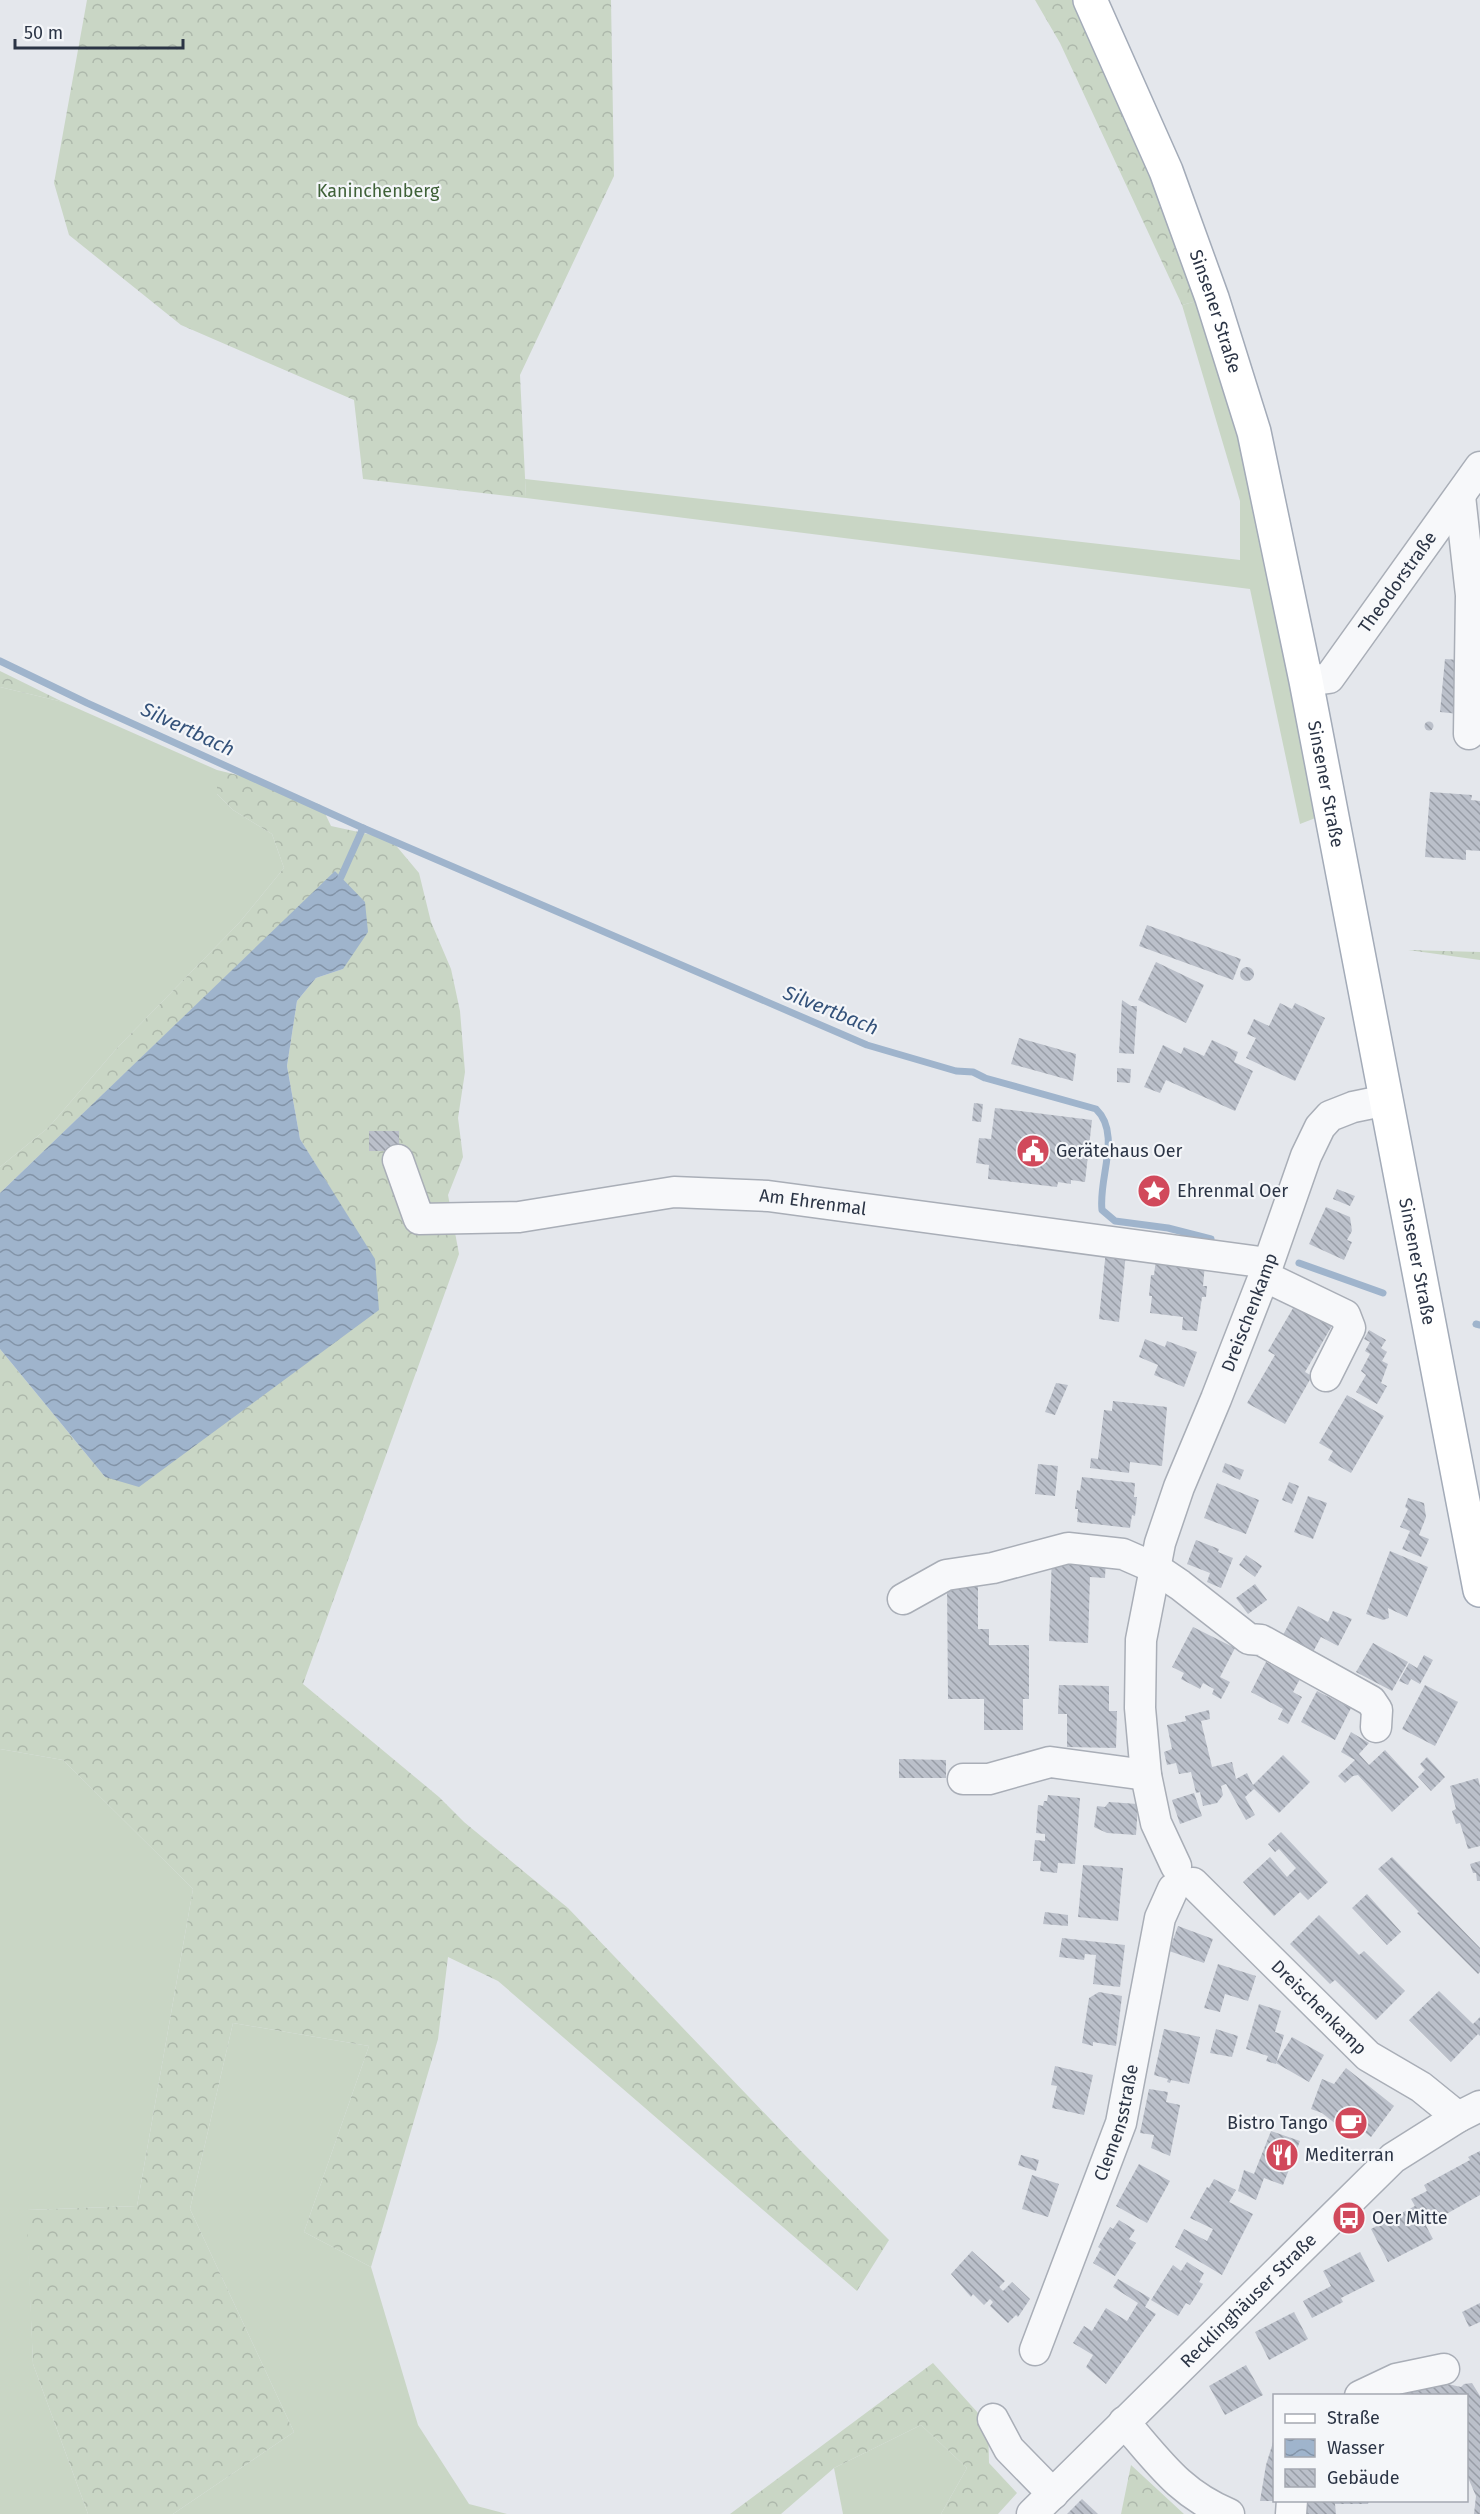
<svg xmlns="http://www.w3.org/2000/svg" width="1480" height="2514" viewBox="0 0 1480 2514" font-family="'Fira Sans',sans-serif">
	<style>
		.grass { fill: #c9d6c5 }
		.forest { fill: url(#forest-crowns) }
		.water { fill: url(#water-waves) }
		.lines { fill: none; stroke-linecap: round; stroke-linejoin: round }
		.stream { stroke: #9fb4cc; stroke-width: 7 }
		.building { fill: url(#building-back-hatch) }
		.minor-casing { stroke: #a9aeb7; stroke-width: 33 }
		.major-casing { stroke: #a3abb8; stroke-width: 36 }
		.minor { stroke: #f7f8fa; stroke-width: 30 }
		.major { stroke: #fff; stroke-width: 33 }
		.labels { text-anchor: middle; stroke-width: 4.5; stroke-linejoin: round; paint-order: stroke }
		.park-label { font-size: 18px; fill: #3f6138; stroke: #f4f6f9 }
		.street-label { font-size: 18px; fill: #2b3445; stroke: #f4f6f9 }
		.poi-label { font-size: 18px; fill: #2b3445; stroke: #f4f6f9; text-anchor: start }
		.water-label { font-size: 20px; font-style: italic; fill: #34527a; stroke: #f4f6f9 }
	</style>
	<defs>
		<pattern id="forest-crowns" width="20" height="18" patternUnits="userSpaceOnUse" patternTransform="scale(1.5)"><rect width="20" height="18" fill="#c9d6c5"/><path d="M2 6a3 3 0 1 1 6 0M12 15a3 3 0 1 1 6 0" fill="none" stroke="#adb8ab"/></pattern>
		<pattern id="water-waves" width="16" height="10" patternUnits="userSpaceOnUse" patternTransform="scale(1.5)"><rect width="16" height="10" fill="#9fb4cc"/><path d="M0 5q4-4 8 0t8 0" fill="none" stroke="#8293a7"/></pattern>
		<pattern id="building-back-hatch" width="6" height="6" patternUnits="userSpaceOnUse" patternTransform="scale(1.5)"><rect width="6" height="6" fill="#bbc0ca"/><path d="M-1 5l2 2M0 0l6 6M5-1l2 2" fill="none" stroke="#989da6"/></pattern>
	</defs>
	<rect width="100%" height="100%" fill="#e4e7ec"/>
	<g class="grass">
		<polygon points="1197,301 1244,440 1318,817 1300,824 1250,589 526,498 525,479 1240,560 1240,501 1182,305"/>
		<polygon points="0,687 63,702 217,770 217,794 233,810 272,834 284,868 239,923 117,1048 49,1127 0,1167"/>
		<polygon points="0,1749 63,1760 193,1889 137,2206 27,2210 33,2364 88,2514 0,2514"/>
		<polygon points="233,2023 369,2046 304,2232 371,2267 418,2425 469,2504 507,2514 173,2514 294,2432 190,2209"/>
		<polygon points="921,2425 967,2468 941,2514 843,2514 834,2468"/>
	</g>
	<g class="forest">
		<polygon points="87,0 611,0 614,176 520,375 526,498 363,479 354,400 181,325 69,235 54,183"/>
		<polygon points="1035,0 1076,0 1165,201 1197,301 1182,305 1060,43"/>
		<polygon points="0,671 63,702 0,687"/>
		<polygon points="217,770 266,782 281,791 321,805 331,826 377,836 393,842 419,873 431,922 451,969 460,1011 465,1072 458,1118 463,1157 448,1195 459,1254 303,1684 439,1797 464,1822 568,1908 793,2143 889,2240 857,2291 498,1981 448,1957 438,2039 371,2267 304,2232 369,2046 233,2023 190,2209 294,2432 173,2514 88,2514 33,2364 26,2210 137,2206 193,1889 63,1760 0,1749 0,1349 105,1477 374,1259 300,1139 287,1066 297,1001 316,978 343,969 336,871 0,1193 0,1167 49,1127 117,1048 239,923 284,868 272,834 233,810 217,794"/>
		<polygon points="1408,950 1480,952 1480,960"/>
		<polygon points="933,2363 988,2424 989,2463 1017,2493 998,2514 941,2514 967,2468 921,2425 834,2468 781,2514 730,2514"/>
		<polygon points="1131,2465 1184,2514 1185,2514 1121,2514"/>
	</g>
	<polygon class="water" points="335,871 365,902 368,932 343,969 316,978 297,1001 287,1066 300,1139 375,1259 379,1310 139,1487 105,1477 0,1349 0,1193"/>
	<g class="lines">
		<g class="stream">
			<path d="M0 661 87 703 363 828 867 1045 956 1071 973 1072 985 1078 1096 1109C1122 1134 1098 1178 1102 1210L1115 1221 1168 1228 1211 1239"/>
			<polyline points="341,877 363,828"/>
			<polyline points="1299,1263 1383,1293"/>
			<polyline points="1476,1324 1480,1325"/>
		</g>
	</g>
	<g class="building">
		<polygon points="1445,659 1459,660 1459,714 1440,712"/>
		<circle cx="1429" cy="726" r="4.5"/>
		<polygon points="1430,792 1472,795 1471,800 1480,801 1480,851 1466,850 1466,860 1425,857"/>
		<polygon points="1147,925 1241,959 1233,980 1139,946"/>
		<polygon points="1156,962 1204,985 1186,1023 1138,1000"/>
		<circle cx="1247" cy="974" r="7"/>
		<polygon points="1122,1000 1131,1006 1137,1006 1134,1054 1119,1053"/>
		<polygon points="1280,1003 1292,1009 1295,1003 1325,1018 1295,1081 1246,1058 1256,1038 1247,1034 1254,1019 1269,1026"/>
		<polygon points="1019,1038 1076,1054 1073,1081 1011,1064"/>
		<polygon points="1212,1040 1238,1052 1234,1062 1253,1071 1235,1111 1166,1080 1160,1093 1144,1087 1163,1045 1181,1054 1184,1047 1204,1056"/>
		<polygon points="1117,1068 1131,1069 1130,1083 1117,1082"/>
		<polygon points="974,1103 983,1104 981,1122 972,1121"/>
		<polygon points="995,1108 1092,1120 1085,1182 1071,1180 1071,1184 1058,1182 1057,1187 988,1179 989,1165 976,1163 979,1138 991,1139"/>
		<rect x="369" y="1131" width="30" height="20"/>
		<polygon points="1337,1189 1355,1196 1350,1206 1333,1199"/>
		<polygon points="1326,1207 1350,1217 1352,1231 1347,1240 1352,1242 1344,1260 1309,1244"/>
		<polygon points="1106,1250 1126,1253 1119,1322 1099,1319"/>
		<polygon points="1156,1259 1205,1264 1203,1286 1207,1286 1206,1297 1202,1297 1197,1331 1182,1330 1183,1317 1150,1313 1152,1296 1149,1296 1151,1275 1154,1275"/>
		<polygon points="1296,1303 1333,1324 1305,1372 1312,1376 1285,1424 1247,1403 1275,1355 1268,1351"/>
		<polygon points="1369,1330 1386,1340 1381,1348 1387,1352 1382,1361 1388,1364 1381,1383 1387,1386 1377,1404 1356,1392 1366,1375 1361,1371 1370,1354 1365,1351 1370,1342 1364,1339"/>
		<polygon points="1145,1339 1165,1347 1167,1341 1197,1352 1184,1387 1154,1375 1158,1365 1139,1357"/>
		<polygon points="1056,1383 1068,1385 1055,1415 1045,1412"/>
		<polygon points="1347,1395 1384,1416 1351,1473 1328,1460 1333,1451 1319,1443"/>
		<polygon points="1113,1401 1167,1407 1162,1466 1130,1462 1129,1473 1090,1468 1091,1458 1098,1459 1104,1410 1112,1411"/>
		<polygon points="1225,1463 1244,1470 1240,1480 1222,1472"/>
		<polygon points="1038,1464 1058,1466 1055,1496 1035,1494"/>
		<polygon points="1082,1477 1135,1483 1134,1497 1137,1497 1135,1516 1132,1515 1130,1528 1077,1522 1078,1509 1075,1509 1077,1490 1080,1491"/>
		<polygon points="1289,1482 1299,1486 1292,1504 1282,1500"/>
		<polygon points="1217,1483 1259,1500 1246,1534 1204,1518"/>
		<polygon points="1308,1496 1327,1503 1313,1539 1294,1532"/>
		<polygon points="1408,1498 1424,1503 1426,1517 1419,1535 1429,1539 1421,1557 1402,1549 1410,1531 1400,1527 1408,1509 1405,1507"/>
		<polygon points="1196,1540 1219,1549 1218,1552 1233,1558 1221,1588 1207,1582 1210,1573 1187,1564"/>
		<polygon points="1390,1551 1428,1567 1407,1617 1388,1608 1389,1618 1383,1620 1366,1614"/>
		<polygon points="1052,1555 1106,1557 1105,1578 1090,1577 1088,1643 1049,1641"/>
		<polygon points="1246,1555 1262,1566 1255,1577 1239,1565"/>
		<polygon points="947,1582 978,1582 978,1629 989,1629 989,1645 1029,1645 1029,1699 1023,1699 1023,1730 984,1730 984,1699 948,1699"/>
		<polygon points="1255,1584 1267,1600 1248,1614 1236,1598"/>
		<polygon points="1298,1606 1328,1622 1333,1611 1352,1619 1338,1646 1321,1637 1313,1652 1282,1637"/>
		<polygon points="1193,1627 1235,1648 1220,1677 1230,1682 1221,1699 1212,1694 1214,1689 1203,1683 1200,1689 1181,1679 1184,1673 1172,1667"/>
		<polygon points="1373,1643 1408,1662 1392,1691 1356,1672"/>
		<polygon points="1424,1655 1433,1660 1420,1684 1411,1679 1408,1685 1399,1681 1409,1663 1417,1668"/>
		<polygon points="1266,1662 1300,1679 1293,1692 1302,1697 1288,1724 1278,1719 1283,1709 1251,1692"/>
		<polygon points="1059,1685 1109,1686 1109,1711 1117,1711 1116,1748 1067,1747 1067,1714 1058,1714"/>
		<polygon points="1425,1685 1458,1702 1435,1746 1402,1729"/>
		<polygon points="1317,1691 1351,1708 1335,1740 1301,1722"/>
		<polygon points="1209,1710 1210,1719 1201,1721 1212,1767 1232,1762 1236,1779 1247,1773 1253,1785 1283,1755 1310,1782 1279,1813 1254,1789 1245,1797 1255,1815 1246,1820 1226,1784 1221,1786 1223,1795 1217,1803 1203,1806 1200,1792 1196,1793 1191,1772 1179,1774 1176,1763 1167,1765 1164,1752 1172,1749 1167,1725 1186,1721 1185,1716"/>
		<polygon points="1351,1732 1369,1743 1359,1754 1369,1765 1385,1750 1419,1787 1392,1812 1358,1775 1353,1776 1345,1783 1338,1776 1355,1760 1341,1752"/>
		<polygon points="1427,1757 1445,1777 1431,1791 1418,1777 1425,1770 1420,1764"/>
		<polygon points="899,1759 946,1760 946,1778 899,1778"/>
		<polygon points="1478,1778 1480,1786 1480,1846 1468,1849 1460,1823 1456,1824 1452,1811 1456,1809 1450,1786"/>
		<polygon points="1194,1793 1202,1816 1180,1824 1172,1800"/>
		<polygon points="1048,1795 1080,1798 1075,1864 1058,1863 1057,1873 1040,1871 1041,1861 1033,1861 1035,1840 1045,1841 1045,1834 1036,1833 1038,1805 1043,1806 1044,1801 1047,1801"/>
		<polygon points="1109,1802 1138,1804 1136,1835 1107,1833 1094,1827 1097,1806 1105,1807"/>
		<polygon points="1281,1832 1328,1882 1308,1900 1300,1892 1274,1916 1243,1882 1270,1857 1287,1877 1296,1868 1279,1849 1275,1852 1268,1844"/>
		<polygon points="1392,1857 1480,1948 1480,1972 1478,1974 1417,1913 1419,1912 1378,1869"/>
		<polygon points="1480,1861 1480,1881 1477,1881 1476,1873 1473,1873 1470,1864"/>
		<polygon points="1083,1865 1123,1868 1118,1921 1078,1917"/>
		<polygon points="1367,1894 1401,1932 1387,1945 1352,1908"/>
		<polygon points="1045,1912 1068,1915 1068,1926 1043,1924"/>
		<polygon points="1319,1915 1359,1955 1364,1951 1405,1991 1376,2020 1335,1980 1330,1984 1290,1944"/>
		<polygon points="1178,1926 1213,1939 1204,1963 1169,1951"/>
		<polygon points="1062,1938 1125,1945 1120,1987 1093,1984 1096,1955 1085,1954 1084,1960 1059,1957"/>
		<polygon points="1218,1964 1256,1976 1248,2001 1225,1994 1220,2012 1204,2008"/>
		<polygon points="1439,1991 1473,2024 1480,2017 1480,2036 1478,2034 1451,2062 1409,2020"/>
		<polygon points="1099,1992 1122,1996 1116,2046 1093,2042 1093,2046 1082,2043 1089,1998"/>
		<polygon points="1259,2004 1281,2011 1275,2032 1284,2035 1276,2064 1266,2061 1268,2056 1246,2049"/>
		<polygon points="1164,2029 1200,2037 1189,2084 1171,2080 1170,2083 1167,2082 1168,2079 1154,2075"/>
		<polygon points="1216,2029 1238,2036 1232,2057 1210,2053"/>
		<polygon points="1292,2037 1324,2055 1309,2082 1276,2063"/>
		<polygon points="1055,2066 1093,2075 1084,2115 1052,2108 1057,2086 1051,2085"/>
		<polygon points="1346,2068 1394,2106 1371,2137 1353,2123 1346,2132 1322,2113 1311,2109 1322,2079 1334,2084"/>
		<polygon points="1149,2089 1168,2092 1166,2102 1180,2105 1170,2156 1151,2148 1154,2135 1140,2133"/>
		<polygon points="1271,2131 1300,2141 1283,2185 1264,2178 1256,2200 1238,2191 1244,2170 1254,2174"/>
		<polygon points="1480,2151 1480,2195 1441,2217 1437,2210 1422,2218 1433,2239 1388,2262 1371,2229 1415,2206 1411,2199 1427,2191 1424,2185 1470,2160 1468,2157"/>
		<polygon points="1021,2155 1039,2160 1036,2171 1018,2165"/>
		<polygon points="1139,2164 1170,2181 1147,2223 1116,2206"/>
		<polygon points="1032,2175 1059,2184 1048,2217 1022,2209"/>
		<polygon points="1214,2179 1236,2190 1229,2202 1253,2214 1222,2275 1175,2247 1184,2229 1207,2241 1213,2229 1190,2218 1207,2187 1209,2188"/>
		<polygon points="1119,2220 1135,2230 1129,2239 1136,2243 1115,2276 1093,2263 1101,2249 1098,2247 1110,2227 1113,2229"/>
		<polygon points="972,2251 1005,2281 999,2287 1003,2291 1012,2282 1030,2299 1018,2317 1016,2315 1008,2323 990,2306 993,2302 990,2299 984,2305 973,2294 971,2297 951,2274"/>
		<polygon points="1360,2252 1375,2281 1341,2298 1343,2302 1312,2318 1303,2301 1331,2286 1323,2271"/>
		<polygon points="1187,2262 1204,2273 1199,2282 1203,2284 1190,2305 1186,2303 1178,2316 1151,2300 1173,2265 1181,2271"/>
		<polygon points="1118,2279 1150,2298 1145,2307 1156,2314 1106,2384 1086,2367 1093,2355 1073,2343 1084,2326 1092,2331 1106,2308 1127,2321 1138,2303 1113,2287"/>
		<polygon points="1480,2303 1480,2322 1469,2327 1462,2312"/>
		<polygon points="1294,2312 1308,2339 1269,2360 1255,2332"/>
		<polygon points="1246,2365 1263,2395 1225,2415 1209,2386"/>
		<polygon points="1443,2383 1461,2387 1464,2384 1472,2383 1480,2396 1480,2514 1474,2514 1476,2496 1466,2473 1466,2396 1366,2396"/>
		<polygon points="1274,2439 1274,2501 1260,2501 1266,2465"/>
		<polygon points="1082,2499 1098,2514 1067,2514"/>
		<polygon points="1303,2500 1369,2500 1368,2504 1335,2504 1336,2514 1302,2514"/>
	</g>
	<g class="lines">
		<defs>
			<g id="minor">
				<polyline points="1460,496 1471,595 1469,734"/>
				<path id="s1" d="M1306 681 1329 678 1480 467"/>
				<path id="s2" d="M398 1160 419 1219 519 1217 674 1192 768 1196 1268 1263"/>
				<polyline points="1264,1276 1345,1315 1350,1328 1326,1376"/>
				<polyline points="903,1599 946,1575 993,1568 1068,1548 1123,1554 1155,1568 1180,1585 1249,1639 1261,1640 1371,1701 1377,1710 1376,1727"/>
				<polyline points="963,1779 989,1779 1050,1762 1146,1775"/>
				<path id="s3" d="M1176 1866 1156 1823 1146 1775 1140 1708 1141 1640 1160 1543 1179 1487 1216 1399 1264 1276 1306 1156 1320 1127 1330 1116 1353 1107 1387 1100"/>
				<path id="s4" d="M1193 1883 1368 2056 1421 2087 1458 2117"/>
				<path id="s5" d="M1035 2350 1121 2123 1160 1918 1173 1889"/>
				<polyline points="1360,2396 1396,2379 1444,2369"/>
				<polyline points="993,2419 1009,2449 1053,2494"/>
				<path d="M1124 2422C1159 2462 1179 2493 1229 2514"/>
				<path id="s6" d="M1032 2514 1393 2158 1458 2117 1480 2106"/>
				<polyline points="1291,2514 1292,2500"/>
			</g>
			<g id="major">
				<path id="s7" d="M1090 0 1166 171 1212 298 1254 432 1306 681 1480 1590"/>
			</g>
		</defs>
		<use href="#minor" class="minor-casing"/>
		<use href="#major" class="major-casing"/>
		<use href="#minor" class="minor"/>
		<use href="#major" class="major"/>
	</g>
	<defs>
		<symbol id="civic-disc" viewBox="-11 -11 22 22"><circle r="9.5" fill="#d1495b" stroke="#f4f6f9"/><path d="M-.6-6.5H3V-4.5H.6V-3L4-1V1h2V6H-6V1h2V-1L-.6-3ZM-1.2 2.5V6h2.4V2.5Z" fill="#fff"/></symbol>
		<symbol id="sight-disc" viewBox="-11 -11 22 22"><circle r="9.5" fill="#d1495b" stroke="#f4f6f9"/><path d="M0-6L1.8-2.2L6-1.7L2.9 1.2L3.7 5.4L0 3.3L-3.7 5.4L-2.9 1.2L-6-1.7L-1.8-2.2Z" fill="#fff"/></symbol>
		<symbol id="cafe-disc" viewBox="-11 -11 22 22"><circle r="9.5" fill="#d1495b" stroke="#f4f6f9"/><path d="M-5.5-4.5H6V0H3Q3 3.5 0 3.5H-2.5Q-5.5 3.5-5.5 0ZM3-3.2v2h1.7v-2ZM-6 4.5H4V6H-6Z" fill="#fff"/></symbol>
		<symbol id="restaurant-disc" viewBox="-11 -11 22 22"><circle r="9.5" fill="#d1495b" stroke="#f4f6f9"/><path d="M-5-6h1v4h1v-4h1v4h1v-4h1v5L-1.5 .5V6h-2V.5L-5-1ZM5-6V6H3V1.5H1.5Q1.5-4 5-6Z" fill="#fff"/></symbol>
		<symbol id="bus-disc" viewBox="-11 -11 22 22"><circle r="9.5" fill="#d1495b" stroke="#f4f6f9"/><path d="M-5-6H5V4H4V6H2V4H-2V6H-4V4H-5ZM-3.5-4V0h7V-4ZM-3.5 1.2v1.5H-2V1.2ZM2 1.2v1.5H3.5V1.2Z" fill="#fff"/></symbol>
	</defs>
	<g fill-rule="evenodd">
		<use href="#civic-disc" x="1014" y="1132" width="38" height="38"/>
		<use href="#sight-disc" x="1135" y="1172" width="38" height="38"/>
		<use href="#cafe-disc" x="1332" y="2104" width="38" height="38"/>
		<use href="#restaurant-disc" x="1263" y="2136" width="38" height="38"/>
		<use href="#bus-disc" x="1330" y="2199" width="38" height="38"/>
	</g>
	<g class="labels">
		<g class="park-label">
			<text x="378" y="197">Kaninchenberg</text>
		</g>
		<g class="street-label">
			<text dy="6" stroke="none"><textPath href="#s7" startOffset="336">Sinsener Straße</textPath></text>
			<text dy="6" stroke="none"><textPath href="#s1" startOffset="141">Theodorstraße</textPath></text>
			<text dy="6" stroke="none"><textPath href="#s7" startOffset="822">Sinsener Straße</textPath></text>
			<text dy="6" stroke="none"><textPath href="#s2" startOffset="459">Am Ehrenmal</textPath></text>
			<text dy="6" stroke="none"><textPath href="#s7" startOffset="1308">Sinsener Straße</textPath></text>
			<text dy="6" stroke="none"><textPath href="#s3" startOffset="578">Dreischenkamp</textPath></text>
			<text dy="6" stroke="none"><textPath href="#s4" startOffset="177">Dreischenkamp</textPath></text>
			<text dy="6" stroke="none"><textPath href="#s5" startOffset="242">Clemensstraße</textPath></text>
			<text dy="6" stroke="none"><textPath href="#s6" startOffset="304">Recklinghäuser Straße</textPath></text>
		</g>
		<g class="poi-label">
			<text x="1056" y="1157">Gerätehaus Oer</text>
			<text x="1177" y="1197">Ehrenmal Oer</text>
			<text x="1328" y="2129" text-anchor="end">Bistro Tango</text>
			<text x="1305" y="2161">Mediterran</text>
			<text x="1372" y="2224">Oer Mitte</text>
		</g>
		<g class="water-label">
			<text transform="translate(188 729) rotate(25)" y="7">Silvertbach</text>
			<text transform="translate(831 1010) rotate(22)" y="7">Silvertbach</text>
		</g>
	</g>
	<rect x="1273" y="2394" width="195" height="108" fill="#f4f6f9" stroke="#a4a8b1" stroke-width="1.5"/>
	<rect x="1285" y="2414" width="30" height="9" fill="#ffffff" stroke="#a4a8b1" stroke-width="1.5"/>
	<text x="1327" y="2424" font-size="18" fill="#2b3445">Straße</text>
	<rect x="1285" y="2439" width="30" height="18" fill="url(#water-waves)" stroke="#a4a8b1" stroke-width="1.5"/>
	<text x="1327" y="2454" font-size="18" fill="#2b3445">Wasser</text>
	<rect x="1285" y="2469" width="30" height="18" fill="url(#building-back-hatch)" stroke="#a4a8b1" stroke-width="1.5"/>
	<text x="1327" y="2484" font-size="18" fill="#2b3445">Gebäude</text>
	<path d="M15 39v9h168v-9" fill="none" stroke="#2b3445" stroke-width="3"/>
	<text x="24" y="39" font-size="18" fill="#2b3445" stroke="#f4f6f9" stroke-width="4.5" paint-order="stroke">50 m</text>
</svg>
